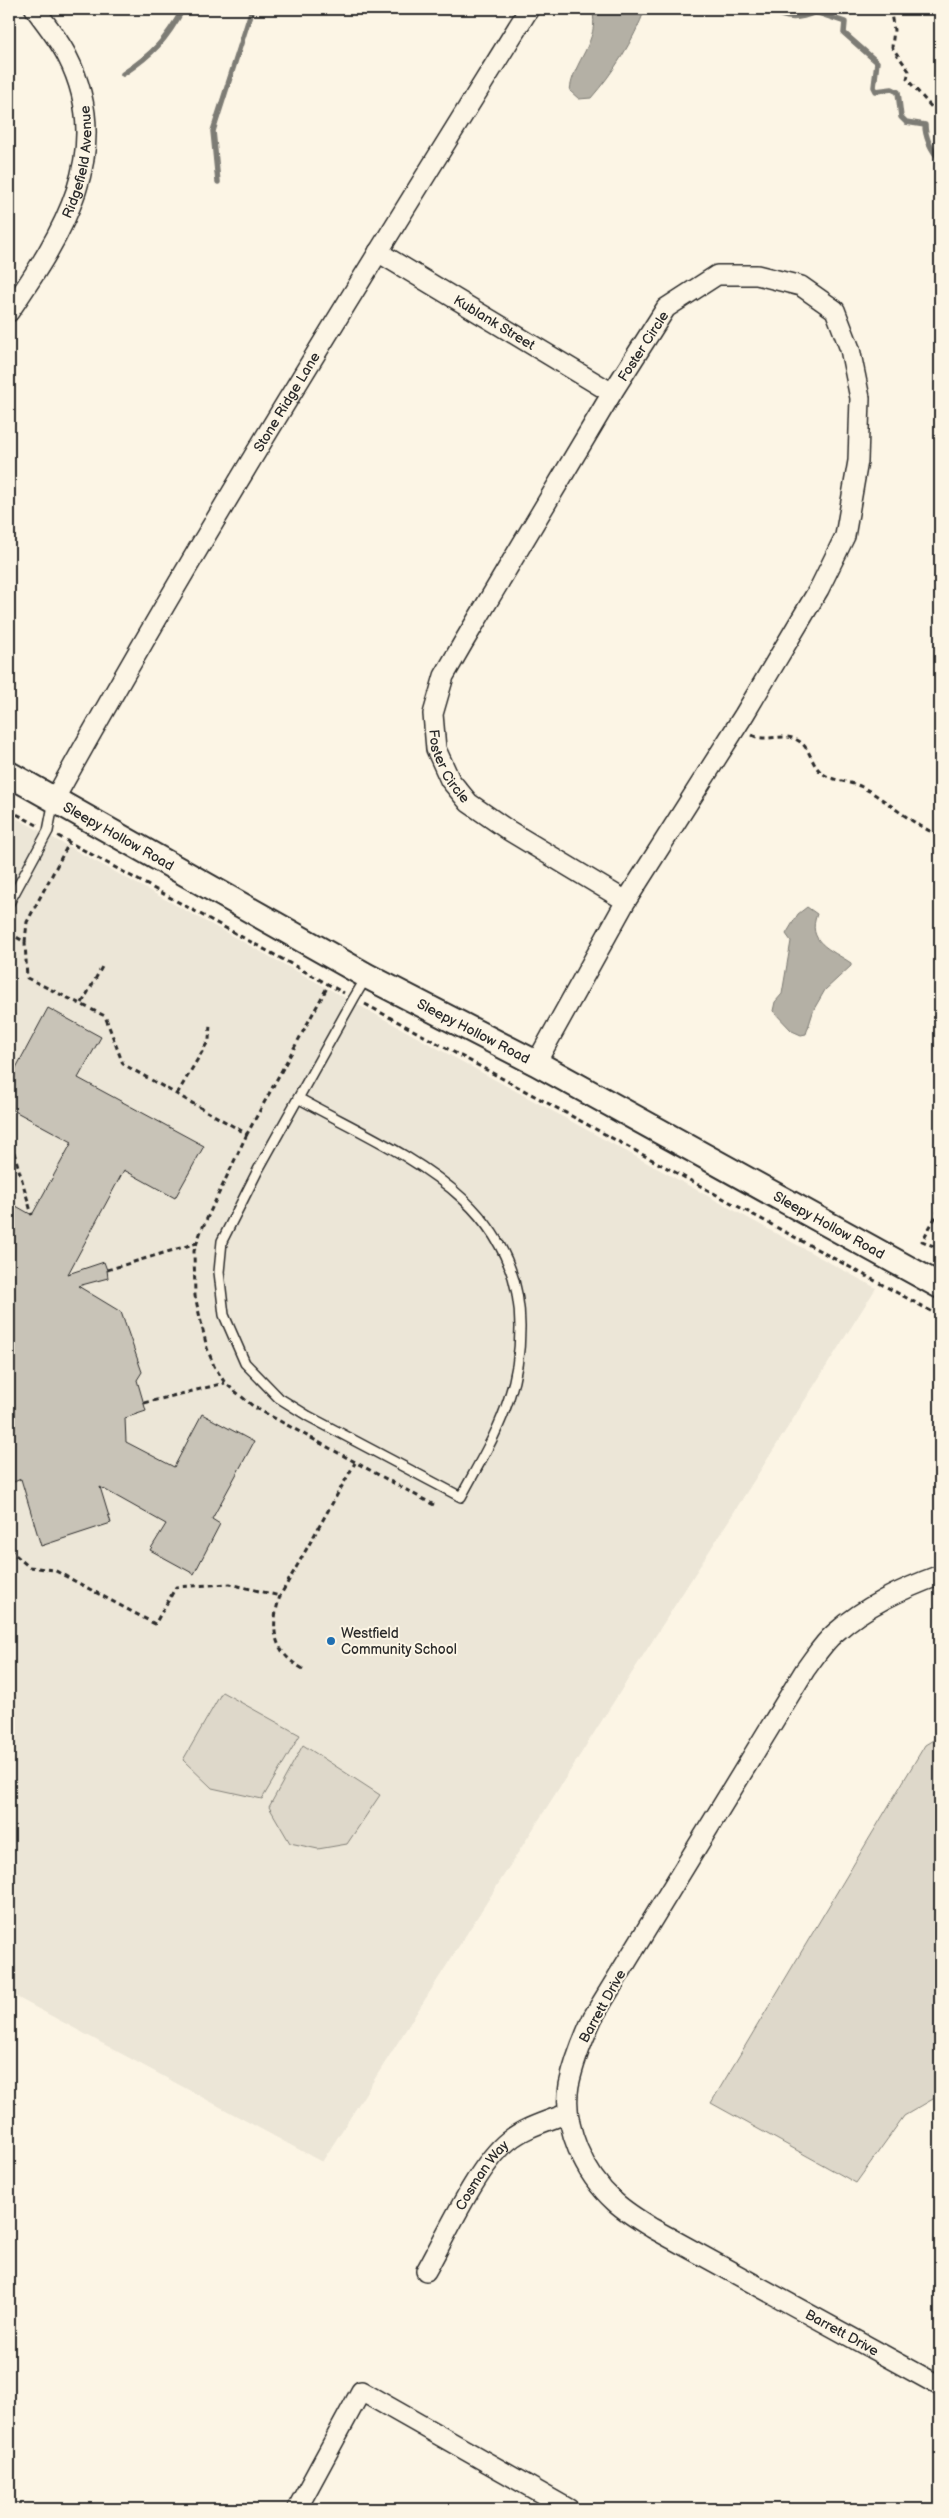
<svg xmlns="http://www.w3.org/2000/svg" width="949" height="2518" viewBox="0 0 949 2518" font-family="'Balsamiq Sans',sans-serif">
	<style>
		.built { fill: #ece6d7 }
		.green { fill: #ded8ca; stroke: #84827a }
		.water { fill: #b4b0a5; stroke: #7d7b74 }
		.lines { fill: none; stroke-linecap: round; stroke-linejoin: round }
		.stream { stroke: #7d7b74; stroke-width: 5.5 }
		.building { fill: #c8c3b7; stroke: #2b2b2b }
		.service-casing { stroke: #2b2b2b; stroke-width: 12 }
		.minor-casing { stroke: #2b2b2b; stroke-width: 22 }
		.tertiary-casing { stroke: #2b2b2b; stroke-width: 28 }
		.path { stroke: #2b2b2b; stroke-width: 3; stroke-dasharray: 5 4; stroke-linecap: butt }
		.service { stroke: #fcf5e5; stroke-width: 9 }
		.minor { stroke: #fcf5e5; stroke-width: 19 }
		.tertiary { stroke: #fcf5e5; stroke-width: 24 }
		.poi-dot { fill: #1f6fb2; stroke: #fcf5e5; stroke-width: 2 }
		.labels { text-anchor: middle; stroke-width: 4; stroke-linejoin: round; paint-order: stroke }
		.street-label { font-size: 14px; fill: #2b2b2b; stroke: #fcf5e5 }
		.poi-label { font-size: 14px; fill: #2b2b2b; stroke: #fcf5e5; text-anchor: start }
	</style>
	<rect width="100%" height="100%" fill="#fcf5e5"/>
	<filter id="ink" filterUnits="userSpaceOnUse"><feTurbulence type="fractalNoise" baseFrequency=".02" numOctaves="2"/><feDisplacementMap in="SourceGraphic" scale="10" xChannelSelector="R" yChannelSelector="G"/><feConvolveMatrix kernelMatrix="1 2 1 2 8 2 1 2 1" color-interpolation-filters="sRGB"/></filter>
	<g filter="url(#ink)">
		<polygon class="built" points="9,814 876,1288 322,2162 9,1993"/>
		<g class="green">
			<polygon points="222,1692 300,1735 262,1799 212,1788 183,1760"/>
			<polygon points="940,1736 940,2095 904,2116 856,2183 711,2103 925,1745"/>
			<polygon points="303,1745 380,1795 347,1844 318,1849 290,1843 269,1807"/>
		</g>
		<g class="water">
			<path d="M592 9H645C634 40 613 73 591 98L579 99 570 91C572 62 601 41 592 9Z"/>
			<path d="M807 907 817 914C806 942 830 949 851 963V966L825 990 814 1009 806 1034 801 1035 792 1031 773 1011 775 1002 782 994 791 941 786 934 798 914Z"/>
		</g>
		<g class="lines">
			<g class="stream">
				<path d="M771 9C784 20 800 19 815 12L845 22 844 33 877 62 874 87 876 91 892 89 898 92 901 117 906 122 925 125C925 136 931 151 940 159"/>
				<path d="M123 74C153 54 166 40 183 9"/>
				<polyline points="218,182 213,131 252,9"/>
			</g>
		</g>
		<polygon class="building" points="48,1008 101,1037 78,1078 204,1146 175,1198 124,1170 68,1274 104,1262 107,1270 108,1278 78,1286 121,1312 142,1372 137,1380 146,1411 125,1418 126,1442 174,1467 202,1414 254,1442 212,1519 220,1524 194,1574 150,1550 166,1524 100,1487 111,1523 41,1546 21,1479 9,1484 9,1202 32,1215 72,1142 9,1108 9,1081"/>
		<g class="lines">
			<defs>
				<g id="service">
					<polyline points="9,903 48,831 54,800"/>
					<path d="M298 1098C395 1152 521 1197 520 1328 520 1352 517 1375 509 1398 498 1433 478 1465 461 1497L308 1416 279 1398 245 1363 224 1315 219 1272 222 1241 258 1170 354 998 367 976"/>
				</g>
				<g id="minor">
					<path id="s1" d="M378 252 612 393"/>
					<path id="s2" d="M9 312C62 235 116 151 67 56 59 40 46 24 35 9"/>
					<path id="s3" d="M54 800C203 531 367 270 529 9"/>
					<path id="s4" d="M536 1063 626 901 744 715 819 589 845 536 858 461 860 398 850 349 835 310 801 286 757 275H717L666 308 612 393 463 643 444 676 433 714 436 749 450 780 469 803 508 830 626 901"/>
					<path id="s5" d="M940 1575C902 1589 865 1606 835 1633 823 1643 814 1658 805 1670L593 2017C583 2039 574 2061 569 2085 562 2126 584 2174 615 2202 626 2212 639 2220 652 2228L940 2386"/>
					<path id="s6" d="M426 2271C447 2234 477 2166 508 2141 525 2127 548 2121 568 2113"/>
					<polyline points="297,2509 361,2391 569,2509"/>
				</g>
				<g id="tertiary">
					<path id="s7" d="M9 774 367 976 536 1063 940 1286"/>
				</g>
			</defs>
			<use href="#service" class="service-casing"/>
			<use href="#minor" class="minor-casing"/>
			<use href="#tertiary" class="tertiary-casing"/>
			<g class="path">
				<polyline points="890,9 894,30 892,47 909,71 907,79 940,117"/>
				<path d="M752 735C766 743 783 732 797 740 811 747 810 764 822 773 832 781 849 781 862 787 889 801 911 825 940 835"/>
				<polyline points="9,810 37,825"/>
				<polyline points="58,836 344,993"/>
				<polyline points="9,933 25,942 27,978 105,1016 123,1064 247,1134 329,984"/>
				<polyline points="25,942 27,922 69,843"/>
				<polyline points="82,1003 103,965"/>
				<polyline points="365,1004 940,1316"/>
				<polyline points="177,1094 209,1040 210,1024"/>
				<polyline points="247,1134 201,1231 194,1251 195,1296 207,1348 214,1366 225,1383 254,1407 434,1505"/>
				<polyline points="9,1135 32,1215"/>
				<polyline points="940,1209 922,1241 940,1249"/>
				<polyline points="107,1270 197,1243"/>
				<polyline points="144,1403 225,1383"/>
				<polyline points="9,1549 29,1567 54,1570 155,1624 176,1587 230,1584 280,1596"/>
				<path d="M303 1669C272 1652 270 1627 280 1596L355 1463"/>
			</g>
			<use href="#service" class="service"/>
			<use href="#minor" class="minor"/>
			<use href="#tertiary" class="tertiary"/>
		</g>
	</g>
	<circle class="poi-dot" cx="331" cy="1641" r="5"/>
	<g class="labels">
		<g class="street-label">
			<text dy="5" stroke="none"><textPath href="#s2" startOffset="168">Ridgefield Avenue</textPath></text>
			<text dy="5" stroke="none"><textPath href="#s1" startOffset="136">Kublank Street</textPath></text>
			<text transform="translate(643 346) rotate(-57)" y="5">Foster Circle</text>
			<text dy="5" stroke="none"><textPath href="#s3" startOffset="461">Stone Ridge Lane</textPath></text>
			<text dy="5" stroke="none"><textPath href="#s4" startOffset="1555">Foster Circle</textPath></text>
			<text dy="5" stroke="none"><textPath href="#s7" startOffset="126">Sleepy Hollow Road</textPath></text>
			<text dy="5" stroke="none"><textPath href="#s7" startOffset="531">Sleepy Hollow Road</textPath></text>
			<text dy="5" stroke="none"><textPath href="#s7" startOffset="936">Sleepy Hollow Road</textPath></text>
			<text transform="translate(602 2006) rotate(-61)" y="5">Barrett Drive</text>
			<text dy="5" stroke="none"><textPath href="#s6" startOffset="111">Cosman Way</textPath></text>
			<text dy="5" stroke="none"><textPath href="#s5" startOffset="1040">Barrett Drive</textPath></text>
		</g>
		<g class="poi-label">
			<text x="341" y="1638">Westfield<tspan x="341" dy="16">Community School</tspan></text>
		</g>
	</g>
	<rect width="949" height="2518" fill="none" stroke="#fcf5e5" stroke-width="30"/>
	<rect x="15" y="15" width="919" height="2488" fill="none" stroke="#2b2b2b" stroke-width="2" filter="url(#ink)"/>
</svg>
